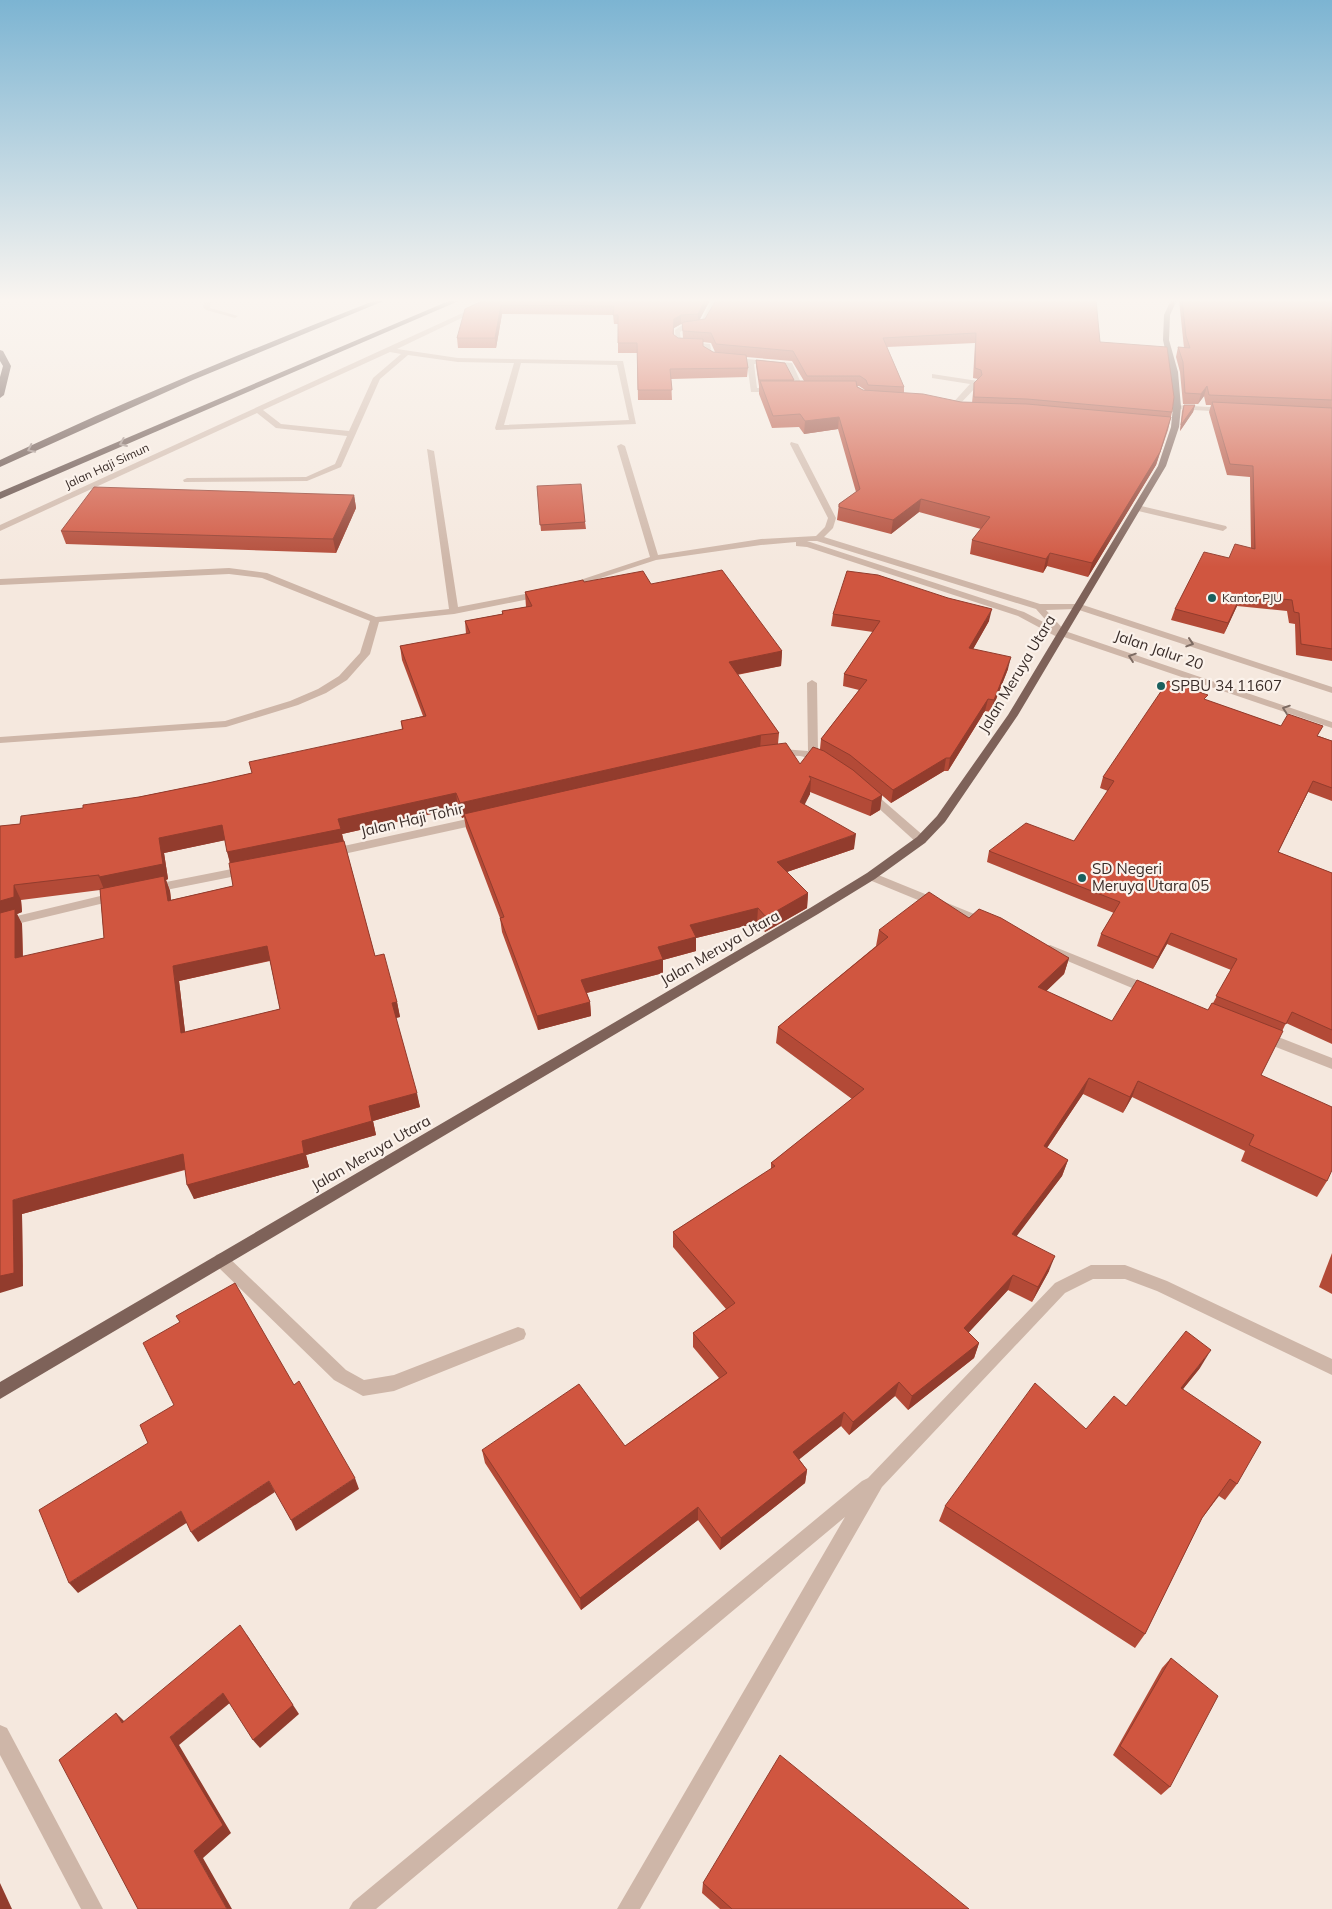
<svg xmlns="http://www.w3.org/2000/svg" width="1332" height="1909" viewBox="0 0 1332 1909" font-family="Mulish,sans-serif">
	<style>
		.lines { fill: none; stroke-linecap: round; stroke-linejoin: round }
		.minor { fill: #ceb6a8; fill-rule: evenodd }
		.major { fill: #7e6259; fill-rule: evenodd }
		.highway { fill: #5c453f; fill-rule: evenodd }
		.wall { fill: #b34a37; fill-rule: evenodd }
		.shaded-wall { fill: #923c2d }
		.building { fill: #d05640; stroke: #923c2d; fill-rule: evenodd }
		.oneway { stroke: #9c8a84 }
		.oneway2 { stroke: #7d6b62 }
		.poi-dot { fill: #1a605e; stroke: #fbf2eb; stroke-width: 2 }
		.labels { text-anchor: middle; stroke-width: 4.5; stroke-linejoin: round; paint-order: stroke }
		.far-street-label { font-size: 12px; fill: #3a2d29; stroke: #fbf2eb }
		.far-poi-label { font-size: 12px; fill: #3a2d29; stroke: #fbf2eb; text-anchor: start }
		.street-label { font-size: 15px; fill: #3a2d29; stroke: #fbf2eb }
		.poi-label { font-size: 15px; fill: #3a2d29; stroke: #fbf2eb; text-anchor: start }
	</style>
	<rect width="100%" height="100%" fill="#f5e8de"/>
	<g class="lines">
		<g class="minor">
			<polygon points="205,300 211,300 210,308 238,316 235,318 206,310 203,307"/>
			<path d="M491 300H499L397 349 458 358 623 361 636 424 496 430 495 428 514 363 458 362 408 355 380 379 341 467 307 481 184 482 183 480 187 478 306 477 335 464 347 436 276 428 257 413 0 531V525ZM390 352 401 354 373 378 349 431 281 424 263 410ZM521 363 617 365 629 420 504 425Z"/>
			<polygon points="712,300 718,300 703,328 683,330 680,332 681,342 710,344 712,354 715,356 792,363 803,387 811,388 811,392 797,391 786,367 754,364 757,388 774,388 778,390 774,392 751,392 747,363 713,360 704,355 705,347 676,345 675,330 681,326 699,325"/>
			<polygon points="932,374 978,381 978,385 958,406 963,411 962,413 956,413 950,406 970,384 932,378"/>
			<polygon points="1174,405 1227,408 1231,410 1227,412 1177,409 1173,407"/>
			<path d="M791 442 798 444 836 518 833 528 824 537 1040 604H1080L1332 687V693L1076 609 1046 610 1065 631 1332 722V728L1064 637H1057L1018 616 807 547 796 546V542L761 545 656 560 570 588H564L562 586 650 557 617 446 621 444 625 446 658 555 761 539 816 536 825 527 828 518 790 444ZM807 541H817L1036 609 1051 626 1024 612Z"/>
			<polygon points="427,449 434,451 458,607 541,591 546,594 544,596 454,614 379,622 370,654 347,680 326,693 298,705 226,727 0,743 0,737 225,721 290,701 318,689 339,676 360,653 370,621 262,578 229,574 0,585 0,579 229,568 267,573 376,617 449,609"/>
			<polygon points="1137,505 1226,526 1227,528 1223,531 1134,510 1134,506"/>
			<polygon points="812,680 817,683 818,753 828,758 823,761 800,756 772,755 771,753 772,751 782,749 808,751 807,683"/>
			<polygon points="868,789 872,791 925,837 927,840 925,843 917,843 864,795 862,793 864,791"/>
			<polygon points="481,816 485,817 487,820 485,823 330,857 324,853 330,849"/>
			<polygon points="247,866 251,867 253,870 251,873 151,893 145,889 151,885"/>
			<polygon points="871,872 989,920 991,923 989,926 981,926 867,879 865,876"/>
			<polygon points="117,892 121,893 123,896 121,899 0,928 0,920"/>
			<polygon points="1050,945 1154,987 1155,990 1154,993 1144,993 1046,952 1044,949 1046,946"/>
			<polygon points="1263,1031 1332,1058 1332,1069 1258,1040 1256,1036 1258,1032"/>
			<polygon points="221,1253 226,1255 346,1370 364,1380 394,1375 518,1327 524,1329 526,1334 524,1339 394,1391 363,1396 334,1380 216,1265 213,1260 216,1255"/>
			<polygon points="1091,1265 1125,1265 1167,1281 1332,1359 1332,1375 1157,1291 1125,1279 1093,1279 1065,1293 882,1487 640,1909 617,1909 845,1517 376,1909 349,1909 353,1902 862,1481 868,1478 1055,1283"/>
			<polygon points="0,1725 7,1728 103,1909 81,1909 0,1755"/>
		</g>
		<polygon class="major" points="1171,300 1177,300 1170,315 1169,340 1178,372 1181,407 1179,427 1166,466 1018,715 945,822 925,843 875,879 818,914 0,1399 0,1382 810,908 867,873 917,837 937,816 1008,715 1158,466 1171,427 1173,407 1170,372 1163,340 1164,315"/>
		<g class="highway">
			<path d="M376 300H386L193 380 0 467V460C123 402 249 350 376 300Z"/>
			<polygon points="451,300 461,300 0,499 0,492"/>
			<polygon points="0,350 3,351 11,366 4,395 0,398 0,377 3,366 0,361"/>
		</g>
	</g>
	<g class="wall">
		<path d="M484 300H710L699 320 705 319 716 300 1100 342 1172 412 1168 430 1156 465 1088 577 1047 566 1043 573 970 554 972 540 981 529 919 512 891 534 837 520 839 504 856 492 838 429 804 434 799 427 772 428 759 394V386L756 366V360L794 380V381H804L792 361 746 357 748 368 747 377 671 379 672 400H638L637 353H618V324H614L613 315 502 314 496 348H458L457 338ZM681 324H682L683 338H678L674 335V328ZM703 342 711 343 715 352H713L703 346ZM975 343 973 378 978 379 974 383 972 403 961 402 904 393V387L887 347ZM857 386H859L865 390H863Z"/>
		<polygon points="1179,300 1332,300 1332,661 1296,655 1295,624 1289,623 1287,611 1237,606 1224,634 1171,620 1175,609 1229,558 1251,548 1250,477 1227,475 1209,412 1211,405 1206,405 1204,396 1198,404 1183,404 1180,372 1176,357 1178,347 1184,348"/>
		<polygon points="1184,405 1195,405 1193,412 1180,431 1182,411"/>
		<polygon points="537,486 585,522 586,529 541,531"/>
		<polygon points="354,495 356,508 336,553 66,544 61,531"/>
		<path d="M584 582 651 584 782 651 781 666 737 675 779 733 778 744 800 764 820 749 821 739 859 690 843 686 844 674 873 632 831 626 833 614 989 621 973 649 1008 669 991 712 985 711 948 771H944L891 803 877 791 882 795 880 810 870 816 810 792V794L804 804 854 849 787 872 808 893 807 908 765 932 757 923 696 938V951L663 960V973L587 993 590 1002 591 1016 538 1030 502 932 500 918 466 828 464 817 462 818 458 808 342 834 375 956 397 1002 400 1017 396 1018 420 1107 373 1121 376 1135 306 1155 309 1167 194 1199 185 1170 22 1214 23 1286 0 826 20 824 83 808 208 783 252 773 402 730 401 721 423 716 402 660 400 646 466 634 465 621 502 614V611L526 607 525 592ZM225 840 230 863 233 886 171 900 170 891 166 880 168 879 164 853ZM100 890 104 938 23 957 22 924 17 914 22 912 21 900ZM270 961 280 1009 185 1032 179 981Z"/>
		<polygon points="1206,700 1281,726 1319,736 1332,741 1332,801 1308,792 1278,852 1332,873 1332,1044 1286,1023 1261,1075 1327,1181 1317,1197 1241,1161 1245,1151 1132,1097 1123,1113 1083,1094 1047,1148 1068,1160 1062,1176 1016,1236 1049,1271 1032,1302 1008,1290 968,1333 979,1343 974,1358 908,1410 895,1396 849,1435 841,1426 799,1459 807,1470 805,1483 720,1550 698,1520 581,1610 485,1463 482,1450 625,1446 719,1378 693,1347 693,1333 726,1309 673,1247 673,1232 771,1169 771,1163 852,1099 776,1043 778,1027 876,946 879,930 969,918 1069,958 1064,974 1046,991 1112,1021 1208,1010 1213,1003 1231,970 1167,944 1153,969 1097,946 1101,934 1114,913 987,862 989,851 1074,841 1108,791 1100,788 1103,777"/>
		<polygon points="1332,1253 1332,1294 1319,1287"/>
		<polygon points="1200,1368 1183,1389 1237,1484 1225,1500 1219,1496 1202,1518 1145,1634 1135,1648 939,1521 945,1506 1086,1429 1126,1406"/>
		<polygon points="1171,1658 1170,1787 1161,1795 1113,1755 1162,1668"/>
		<polygon points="703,1883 969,1909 720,1909 702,1893"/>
	</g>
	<g class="shaded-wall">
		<polygon points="705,300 710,300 698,323 698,314"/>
		<polygon points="501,305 502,314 496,348 495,338"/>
		<polygon points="681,315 681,324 674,328 673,344 674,319"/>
		<polygon points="1207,386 1204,396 1198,404 1201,394"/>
		<polygon points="1195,405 1193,412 1180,431 1181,425"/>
		<polygon points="839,417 838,429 804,434 805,421"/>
		<polygon points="1171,417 1156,465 1088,577 1092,563"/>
		<polygon points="354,495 356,508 336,553 333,539"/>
		<polygon points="921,499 919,512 891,534 893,520"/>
		<polygon points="1050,553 1047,566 1043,573 1046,559"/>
		<polygon points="1241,595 1237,606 1224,634 1228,623"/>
		<polygon points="992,609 989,621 967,660 969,648"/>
		<polygon points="782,651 781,666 728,676 729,662"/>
		<polygon points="1011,657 1008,669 991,712 994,700"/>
		<polygon points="988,699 985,711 948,771 950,758"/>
		<polygon points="761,735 760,750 464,814 464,817 462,818 460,803"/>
		<polygon points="946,758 944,771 891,803 893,790"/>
		<polygon points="811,779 810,794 799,816 800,802"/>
		<polygon points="1313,781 1308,792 1273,863 1278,852"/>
		<polygon points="456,793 458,808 342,834 344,844 231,867 227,852 338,819"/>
		<polygon points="882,795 880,810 870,816 872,801"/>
		<polygon points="222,825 226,840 164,853 168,879 166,880 170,891 173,916 105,892 99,877 159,838"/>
		<polygon points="856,834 854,849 775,876 777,862"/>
		<polygon points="14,885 21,900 22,912 17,914 22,924 23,973 15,958 0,918 0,901"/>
		<polygon points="808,893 807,908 765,932 766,917"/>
		<polygon points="758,908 757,923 696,938 696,951 663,960 663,973 582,994 581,980 690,925"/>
		<polygon points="1171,933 1167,944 1153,969 1158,957"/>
		<polygon points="267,946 272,960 179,981 187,1048 181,1033 173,966"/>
		<polygon points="1069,958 1064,974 1033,1004 1038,987"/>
		<polygon points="397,1002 400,1017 395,1018 392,1003"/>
		<polygon points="590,1002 591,1016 538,1030 537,1016"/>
		<polygon points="1089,1078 1083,1094 1038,1161 1044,1146"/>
		<polygon points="1138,1081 1132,1097 1123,1113 1130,1097"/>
		<polygon points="417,1093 420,1107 373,1121 376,1135 306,1155 309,1167 194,1199 187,1185 369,1106"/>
		<polygon points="183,1154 190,1168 22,1214 23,1286 0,1293 0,1276 13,1200"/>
		<polygon points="1068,1160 1062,1176 1007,1249 1012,1234"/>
		<polygon points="1055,1256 1049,1271 1032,1302 1038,1287"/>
		<polygon points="1013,1275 1008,1290 959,1343 964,1328"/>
		<polygon points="979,1343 974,1358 908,1410 912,1396"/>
		<polygon points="1211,1350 1200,1368 1170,1405 1181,1388"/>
		<polygon points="899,1382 895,1396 849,1435 853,1422"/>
		<polygon points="844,1412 841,1426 791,1466 793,1452"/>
		<polygon points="807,1470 805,1483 720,1550 721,1538"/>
		<polygon points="355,1478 359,1489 296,1531 291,1520"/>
		<polygon points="269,1481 275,1492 198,1542 191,1532"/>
		<polygon points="698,1507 698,1520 581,1610 580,1598"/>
		<polygon points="181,1511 188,1522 78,1593 69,1583"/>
		<polygon points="247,1635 299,1714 260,1748 253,1740"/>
		<polygon points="223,1693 231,1702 179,1745 231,1833 203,1858 232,1909 227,1909 194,1851 170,1737"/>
		<polygon points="116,1713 125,1722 122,1723"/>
		<polygon points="0,1883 12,1909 0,1909"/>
	</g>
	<g class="building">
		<polygon points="484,300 705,300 698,314 681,315 674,319 673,334 678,338 703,339 703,346 713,352 746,355 748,368 670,369 672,390 638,390 637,343 618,343 618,315 613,315 614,306 501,305 495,338 457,338 465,309"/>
		<polygon points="716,300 1096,300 1100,342 1167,347 1174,397 1172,412 1027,399 974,397 974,383 982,375 981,370 975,368 976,333 883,338 904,387 868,385 866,380 860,376 807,376 793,351 716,344 711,333 683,331 682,323 684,322 705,319"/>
		<polygon points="1182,300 1332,300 1332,400 1209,395 1207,386 1201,394 1185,393 1183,362 1178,347 1190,348 1186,336"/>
		<polygon points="756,360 785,363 794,380 759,380"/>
		<polygon points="760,381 856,381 857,387 863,390 923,394 961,402 1027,404 1171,417 1160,452 1092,563 1050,553 1046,559 972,540 990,517 921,499 893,520 839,507 839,504 860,489 839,417 805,421 800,414 773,416"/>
		<polygon points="1212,402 1332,408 1332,649 1301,644 1299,613 1294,612 1292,600 1241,595 1228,623 1175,609 1204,552 1229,558 1235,544 1255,549 1253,466 1230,464"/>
		<polygon points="1184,405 1195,405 1181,425"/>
		<polygon points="581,484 585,522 540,525 537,486"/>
		<polygon points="94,487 354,495 333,539 61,531"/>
		<polygon points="722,570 782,651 729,662 779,733 761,735 460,803 456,793 338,819 341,829 227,852 222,825 159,838 163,864 99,877 99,875 14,885 14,897 0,901 0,826 20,824 21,816 83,808 83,805 139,797 208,783 252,773 249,762 403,729 401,721 426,716 400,646 470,633 465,621 503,614 502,611 532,606 525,592 583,580 584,582 643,571 651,584"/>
		<polygon points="847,571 878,575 948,598 992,609 969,648 1011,657 994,700 988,699 950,758 946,758 893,790 850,755 821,739 867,680 844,674 880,621 833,614"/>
		<polygon points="1168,681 1208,695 1204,699 1281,726 1288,714 1323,726 1317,736 1332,741 1332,788 1313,781 1278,852 1332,873 1332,1030 1292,1012 1286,1024 1216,996 1237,959 1171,933 1158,957 1101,934 1120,902 989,851 1026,823 1074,841 1114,781 1103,777"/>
		<polygon points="786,743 800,764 813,747 824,751 853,770 882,795 872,801 809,776 811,779 800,802 856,834 777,862 808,893 766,917 758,908 690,925 696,937 658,947 663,959 581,980 590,1002 537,1016 500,918 504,917 464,814 761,746"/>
		<path d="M344 841 375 956 384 954 397 1002 392 1003 417 1093 369 1106 372 1121 302 1141 304 1153 187 1185 183 1154 13 1200 14 1273 0 1276V913L15 909V958L104 938 100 889 164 876 168 901 233 886 229 863ZM267 946 280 1009 181 1033 173 966Z"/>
		<polygon points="929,892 969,918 979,909 1001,918 1069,958 1038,987 1112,1021 1137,980 1208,1010 1212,1003 1283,1031 1261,1075 1332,1107 1332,1170 1327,1181 1249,1145 1254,1135 1138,1081 1130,1097 1089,1078 1044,1146 1068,1160 1012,1234 1055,1256 1038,1287 1013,1275 964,1328 979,1343 912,1396 899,1382 853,1422 844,1412 793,1452 807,1470 721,1538 698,1507 580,1598 482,1450 579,1384 625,1446 727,1373 693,1333 735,1303 673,1232 775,1166 771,1163 864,1089 778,1027 888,937 879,930"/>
		<polygon points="235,1283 294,1385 299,1381 355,1478 291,1520 269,1481 191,1532 181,1511 69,1583 39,1510 148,1443 140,1425 174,1405 143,1343 180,1322 176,1316"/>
		<polygon points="1186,1331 1211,1350 1181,1388 1261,1442 1237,1484 1230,1479 1202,1518 1145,1634 945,1506 1035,1383 1086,1429 1114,1396 1126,1406"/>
		<polygon points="240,1625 293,1705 253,1740 223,1693 170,1737 223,1825 194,1851 227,1909 138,1909 59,1760 116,1713 122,1723"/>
		<polygon points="1171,1658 1218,1696 1170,1787 1120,1746"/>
		<polygon points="780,1755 969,1909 732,1909 703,1883"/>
	</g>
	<defs><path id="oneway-chevron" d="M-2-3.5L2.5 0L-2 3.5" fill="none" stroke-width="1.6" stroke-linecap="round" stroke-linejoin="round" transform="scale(1.25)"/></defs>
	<g class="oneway">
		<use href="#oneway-chevron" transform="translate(123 443) rotate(157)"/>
		<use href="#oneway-chevron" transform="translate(31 449) rotate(154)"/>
	</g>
	<g class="oneway2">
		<use href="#oneway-chevron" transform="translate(1190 643) rotate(18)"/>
		<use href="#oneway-chevron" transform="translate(1132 657) rotate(-161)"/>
		<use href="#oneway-chevron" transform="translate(1286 709) rotate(-161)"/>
	</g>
	<linearGradient id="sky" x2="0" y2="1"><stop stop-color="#7cb4d2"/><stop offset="0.53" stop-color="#faf5f0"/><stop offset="1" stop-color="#faf5f0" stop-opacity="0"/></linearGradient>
	<rect width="1332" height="567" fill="url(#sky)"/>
	<g class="poi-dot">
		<circle cx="1212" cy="598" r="5"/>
		<circle cx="1161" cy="686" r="5"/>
		<circle cx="1082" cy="878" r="5"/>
	</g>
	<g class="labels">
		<g class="far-street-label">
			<text transform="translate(107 466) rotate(-25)" y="4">Jalan Haji Simun</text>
		</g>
		<g class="far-poi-label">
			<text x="1222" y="602">Kantor PJU</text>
		</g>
		<g class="street-label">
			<text transform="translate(1159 650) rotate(19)" y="5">Jalan Jalur 20</text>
			<text transform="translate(1017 674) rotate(-59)" y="5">Jalan Meruya Utara</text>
			<text transform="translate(412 820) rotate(-13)" y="5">Jalan Haji Tohir</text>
			<text transform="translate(720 948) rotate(-30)" y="5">Jalan Meruya Utara</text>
			<text transform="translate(371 1153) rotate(-30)" y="5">Jalan Meruya Utara</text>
		</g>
		<g class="poi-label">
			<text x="1171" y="691">SPBU 34 11607</text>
			<text x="1092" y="874">SD Negeri<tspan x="1092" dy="17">Meruya Utara 05</tspan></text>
		</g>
	</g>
</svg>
